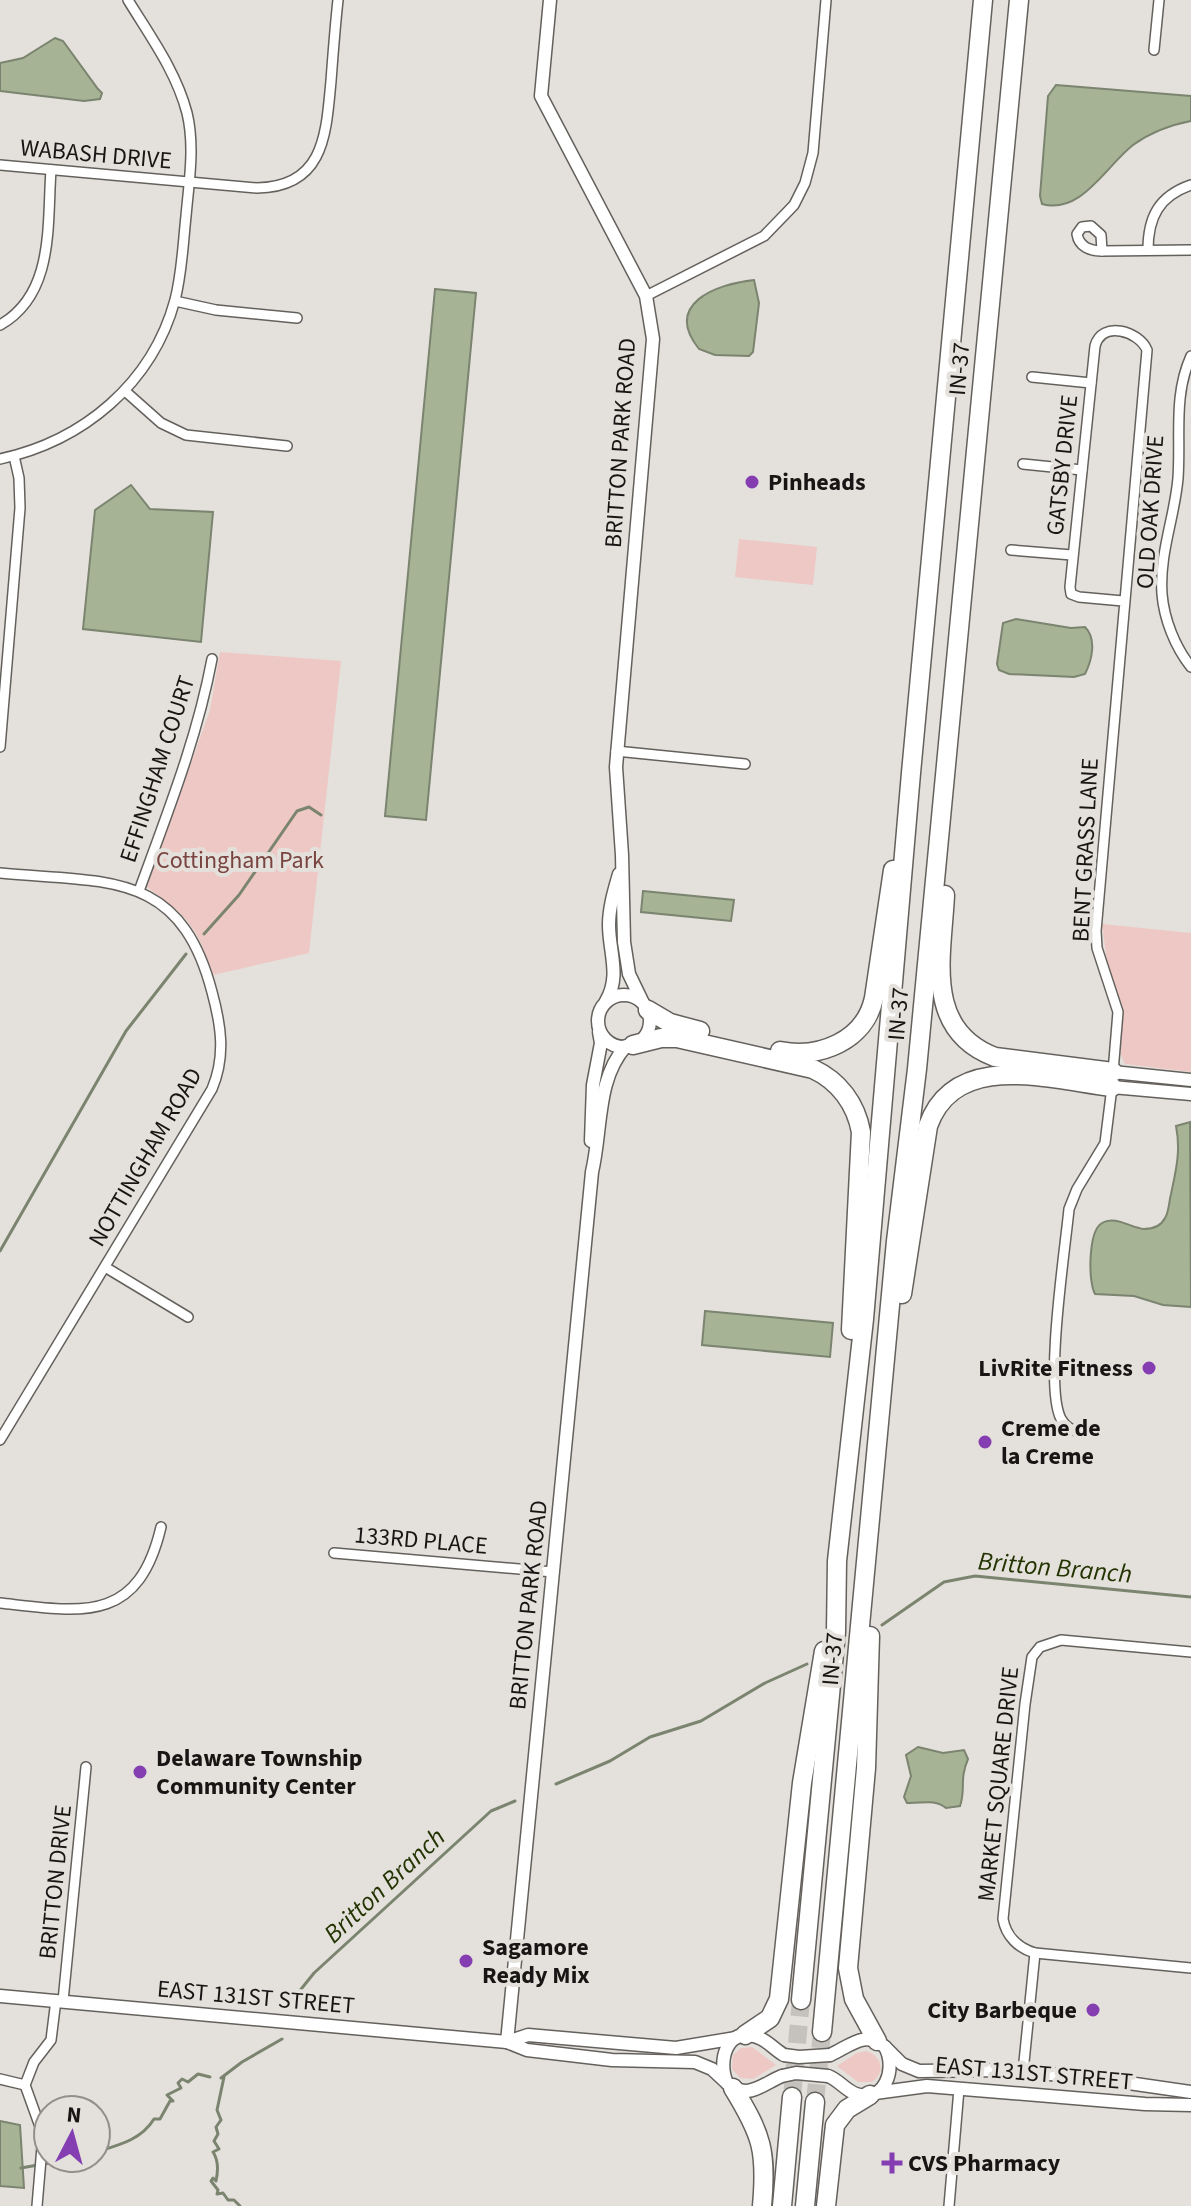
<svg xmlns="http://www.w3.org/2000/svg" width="1191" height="2206" viewBox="0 0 1191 2206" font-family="'Source Sans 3',sans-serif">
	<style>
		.green { fill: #eec8c4 }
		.water { fill: #a6b395; stroke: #7b846f; stroke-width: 2 }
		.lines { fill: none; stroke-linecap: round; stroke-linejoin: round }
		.stream { stroke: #7b846f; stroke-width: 3 }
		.motorway-tunnel { stroke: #c5c2bd; stroke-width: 18; stroke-dasharray: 18 9; stroke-linecap: butt }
		.minor-casing { stroke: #64615d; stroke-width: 12 }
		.tertiary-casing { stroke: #64615d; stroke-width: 15 }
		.motorway-casing { stroke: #64615d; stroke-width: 21 }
		.minor { stroke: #fff; stroke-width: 9 }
		.tertiary { stroke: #fff; stroke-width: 12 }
		.motorway { stroke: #fff; stroke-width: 18 }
		.tertiary-bridge-casing { stroke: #64615d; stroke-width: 15; stroke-linecap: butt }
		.tertiary-bridge { stroke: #fff; stroke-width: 12 }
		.poi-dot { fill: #843eb1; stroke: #e4e0db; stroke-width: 3 }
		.labels { text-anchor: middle; stroke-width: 8; stroke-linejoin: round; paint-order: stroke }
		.street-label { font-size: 24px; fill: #181615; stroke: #e4e0db }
		.poi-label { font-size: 24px; font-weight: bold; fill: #181615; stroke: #e4e0db; text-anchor: start }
		.park-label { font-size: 24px; fill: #794440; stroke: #e4e0db }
		.water-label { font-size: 26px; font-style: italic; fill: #233402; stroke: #e4e0db }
	</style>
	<rect width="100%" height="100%" fill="#e4e0db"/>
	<g class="green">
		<polygon points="739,539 817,547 813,585 735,577"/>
		<path d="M220 652 341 661 309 953 213 975C197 926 188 917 147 887L210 710Z"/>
		<polygon points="1102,924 1191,933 1191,1072 1125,1064 1120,1053 1123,1009 1107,962"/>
		<polygon points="752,2047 776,2065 753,2079 740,2078 732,2069 733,2055 741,2048"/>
		<path d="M866 2051C882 2056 886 2072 872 2082H858L837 2066 857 2053Z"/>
	</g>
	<g class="water">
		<polygon points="55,38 63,41 98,89 102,93 100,99 84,101 0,91 0,63 23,58"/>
		<path d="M1056 85 1191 96V121C1170 125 1151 132 1133 145 1106 166 1081 215 1042 204L1040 196 1048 96Z"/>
		<path d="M754 280 759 303 753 352 749 356 715 355 699 349C663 304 716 284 754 280Z"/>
		<polygon points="435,289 476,293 426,820 385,816"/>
		<polygon points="131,485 150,509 213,512 201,642 83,629 95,510"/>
		<path d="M1016 619 1071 628 1085 627C1097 639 1092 660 1085 674L1074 677 1009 674 999 670 997 664 1003 623Z"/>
		<polygon points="643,891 734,900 731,921 641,912"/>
		<path d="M1190 1122 1191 1307 1163 1305 1134 1296 1095 1294C1088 1282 1088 1231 1102 1223 1115 1215 1131 1228 1144 1229 1153 1229 1161 1226 1165 1218 1169 1212 1169 1201 1171 1194 1176 1170 1181 1151 1176 1126Z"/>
		<polygon points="705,1311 833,1323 830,1357 702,1345"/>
		<path d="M918 1747 943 1753 964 1750 968 1759C959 1780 966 1789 960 1806L946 1808C934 1798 921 1804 907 1803L904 1797 911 1776 906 1755Z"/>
		<polygon points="0,2121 20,2125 24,2188 0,2186"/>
	</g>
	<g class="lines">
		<g class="stream">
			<polyline points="204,934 239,895 297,811 309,807 321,815"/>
			<polyline points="0,1251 126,1031 186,954"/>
			<polyline points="882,1625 944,1582 975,1576 1191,1597"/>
			<polyline points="556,1784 610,1761 650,1737 701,1721 765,1683 807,1664"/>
			<polyline points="286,2008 314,1973 491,1811 515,1801"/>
			<path d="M224 2077 217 2110 221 2120 216 2127 218 2134 214 2141 219 2149 213 2152C219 2161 218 2172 216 2181L213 2178 211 2181 218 2190 217 2194 223 2193 228 2200H234L240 2206"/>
			<polyline points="221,2078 242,2062 282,2039"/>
			<path d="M96 2152C119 2145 141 2140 154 2119H160L170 2101H173L167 2095 181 2088 178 2083 182 2079 188 2082 198 2074 210 2077"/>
			<polyline points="21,2168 77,2158"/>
		</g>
		<g class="motorway-tunnel">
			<polyline points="792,2097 801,2000"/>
			<polyline points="815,2102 822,2032"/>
		</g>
		<defs>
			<g id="minor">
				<polyline points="1154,50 1159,0"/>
				<path d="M0 165 257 188C325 187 326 133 331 81 333 54 335 27 338 0"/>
				<path d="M1091 226 1101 235 1102 251C1090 251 1079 247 1077 234L1082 227Z"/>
				<path d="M1148 250C1148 217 1159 196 1191 185"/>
				<polyline points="1102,251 1191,250"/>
				<polyline points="646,296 764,236 794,205 805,183 813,153 826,0"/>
				<polyline points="175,301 216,310 297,318"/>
				<path d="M0 325C55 294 47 224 51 170"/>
				<path d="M1191 356C1173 396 1181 436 1178 478 1175 516 1159 554 1162 594 1164 619 1175 647 1191 667"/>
				<polyline points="1032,377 1091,383"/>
				<polyline points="125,391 161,423 186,435 287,446"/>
				<path d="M0 459C83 441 152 384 175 300 182 273 183 244 186 216 189 182 195 146 187 113 176 71 150 36 128 0"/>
				<polyline points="1023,464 1082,470"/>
				<polyline points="1011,550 1072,555"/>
				<polyline points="0,747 20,508 19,478 14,456"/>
				<polyline points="616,751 745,764"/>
				<path d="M0 873C106 883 180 869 212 992 221 1025 226 1056 212 1089L0 1440"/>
				<path d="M139 891C167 814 197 739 212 659"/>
				<path d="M1113 1072 1118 1012 1097 948 1096 931 1147 350C1139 331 1102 320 1095 346L1070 587 1071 594 1079 597 1123 601"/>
				<polyline points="105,1267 188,1317"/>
				<path d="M1081 1433C1073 1430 1066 1428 1061 1419 1044 1386 1065 1251 1069 1209L1077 1189 1105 1143 1112 1087"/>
				<polyline points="334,1553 553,1572"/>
				<path d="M0 1603C81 1612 138 1625 161 1527"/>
				<path d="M1191 1652 1061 1640 1040 1647 1032 1657 1025 1704 1003 1919C1006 1936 1018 1948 1035 1953L1191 1968"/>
				<polyline points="63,2001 86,1767"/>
				<polyline points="1023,2072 1035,1953"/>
				<polyline points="0,2079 25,2085"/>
				<polyline points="37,2206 43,2135 25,2085 34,2062 51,2040 56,2000"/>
				<polyline points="949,2206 959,2089"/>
			</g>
			<g id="tertiary">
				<polyline points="550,0 541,96 646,296 653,339 616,767 622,855 624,942 629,974 643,1003"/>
				<circle cx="624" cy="1021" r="26"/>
				<path d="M606 1001C621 976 609 952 609 925 609 908 614 891 619 874"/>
				<polyline points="1113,1072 1191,1080"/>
				<polyline points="1112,1087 1191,1094"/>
				<polyline points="591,1141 593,1085 601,1043 599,1032"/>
				<polyline points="0,1996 507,2042 527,2050 612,2060 695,2062 712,2069 727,2083"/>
				<path d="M507 2042 592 1172C602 1130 596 1079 626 1046"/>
				<polyline points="507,2042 528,2035 676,2048 736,2038"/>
				<polyline points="885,2047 902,2064 919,2071 999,2070 1087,2077 1191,2092"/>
				<path d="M782 2076C762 2084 748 2101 727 2083 717 2062 727 2025 757 2037 767 2040 775 2050 784 2055"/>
				<path d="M828 2076C839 2080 845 2090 856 2094 885 2104 897 2068 885 2047 865 2029 849 2047 830 2055"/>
				<polyline points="875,2093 927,2086 1145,2104 1191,2105"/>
			</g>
			<g id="motorway">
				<path d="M945 895C942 956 923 1030 995 1057L1113 1072"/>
				<polyline points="648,1010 670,1023 700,1031"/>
				<path d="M633 1045 661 1038H677L813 1069C839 1081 856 1104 861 1132L851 1330"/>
				<path d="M780 1051C819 1059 865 1041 874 998L893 870"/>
				<path d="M902 1294 928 1126C955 1049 1051 1080 1112 1087"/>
				<polyline points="870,1636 866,1768 848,1968 854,1999 877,2041"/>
				<polyline points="801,2000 836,1632 837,1561 864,1319 911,773 983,0"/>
				<polyline points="822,2032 896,1241 917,1069 1019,0"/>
				<polyline points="745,2035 770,2018 779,1999 802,1783 824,1651"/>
				<path d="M733 2088C762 2135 767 2151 762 2206"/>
				<polyline points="782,2206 792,2097"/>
				<polyline points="805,2206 815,2102"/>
				<polyline points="826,2206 835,2125 847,2109 870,2095"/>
			</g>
		</defs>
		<use href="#minor" class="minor-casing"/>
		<use href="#tertiary" class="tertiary-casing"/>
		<use href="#motorway" class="motorway-casing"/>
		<use href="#minor" class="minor"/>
		<use href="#tertiary" class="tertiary"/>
		<use href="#motorway" class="motorway"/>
		<defs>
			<g id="tertiary-bridge">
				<polyline points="784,2055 799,2057 830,2055"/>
				<polyline points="782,2076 796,2073 828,2076"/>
			</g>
		</defs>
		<use href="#tertiary-bridge" class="tertiary-bridge-casing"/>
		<use href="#tertiary-bridge" class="tertiary-bridge"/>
	</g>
	<g class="poi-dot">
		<circle cx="752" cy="482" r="8"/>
		<circle cx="1149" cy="1368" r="8"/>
		<circle cx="985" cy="1442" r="8"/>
		<circle cx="140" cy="1772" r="8"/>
		<circle cx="466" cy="1961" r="8"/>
		<circle cx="1093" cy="2010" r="8"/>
		<path d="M888 2151h8v8h8v8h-8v8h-8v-8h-8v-8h8z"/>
	</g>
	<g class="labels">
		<g class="street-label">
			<text transform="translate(96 154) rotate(5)" y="8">WABASH DRIVE</text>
			<text transform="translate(959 369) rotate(-85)" y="8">IN-37</text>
			<text transform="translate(620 443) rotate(-86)" y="8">BRITTON PARK ROAD</text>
			<text transform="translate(1062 465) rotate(-84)" y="8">GATSBY DRIVE</text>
			<text transform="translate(1150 512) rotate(-86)" y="8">OLD OAK DRIVE</text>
			<text transform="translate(157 769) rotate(-72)" y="8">EFFINGHAM COURT</text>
			<text transform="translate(1085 850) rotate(-87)" y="8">BENT GRASS LANE</text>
			<text transform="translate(898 1014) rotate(-85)" y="8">IN-37</text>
			<text transform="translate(145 1157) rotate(-60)" y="8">NOTTINGHAM ROAD</text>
			<text transform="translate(421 1540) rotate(5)" y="8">133RD PLACE</text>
			<text transform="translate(528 1605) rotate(-84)" y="8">BRITTON PARK ROAD</text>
			<text transform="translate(832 1659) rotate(-85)" y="8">IN-37</text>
			<text transform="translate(998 1784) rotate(-84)" y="8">MARKET SQUARE DRIVE</text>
			<text transform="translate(55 1882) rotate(-84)" y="8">BRITTON DRIVE</text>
			<text transform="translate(256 1997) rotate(5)" y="8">EAST 131ST STREET</text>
			<text transform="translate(1034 2073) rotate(5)" y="8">EAST 131ST STREET</text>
		</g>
		<g class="poi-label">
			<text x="768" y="490">Pinheads</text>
			<text x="1133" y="1376" text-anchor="end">LivRite Fitness</text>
			<text x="1001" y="1436">Creme de<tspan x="1001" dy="28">la Creme</tspan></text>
			<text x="156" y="1766">Delaware Township<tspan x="156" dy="28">Community Center</tspan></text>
			<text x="482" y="1955">Sagamore<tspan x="482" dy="28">Ready Mix</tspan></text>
			<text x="1077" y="2018" text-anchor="end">City Barbeque</text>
			<text x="908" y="2171">CVS Pharmacy</text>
		</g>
		<g class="park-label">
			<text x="240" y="868">Cottingham Park</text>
		</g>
		<g class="water-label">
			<text transform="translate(1055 1567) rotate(5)" y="9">Britton Branch</text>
			<text transform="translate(384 1885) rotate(-43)" y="9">Britton Branch</text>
		</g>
	</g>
	<g transform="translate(72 2134) rotate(6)"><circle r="38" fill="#e4e0db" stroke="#928f8c" stroke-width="2"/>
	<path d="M0-6L14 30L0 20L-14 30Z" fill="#843eb1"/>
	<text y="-12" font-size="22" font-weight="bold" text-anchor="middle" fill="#181615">N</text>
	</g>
</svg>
